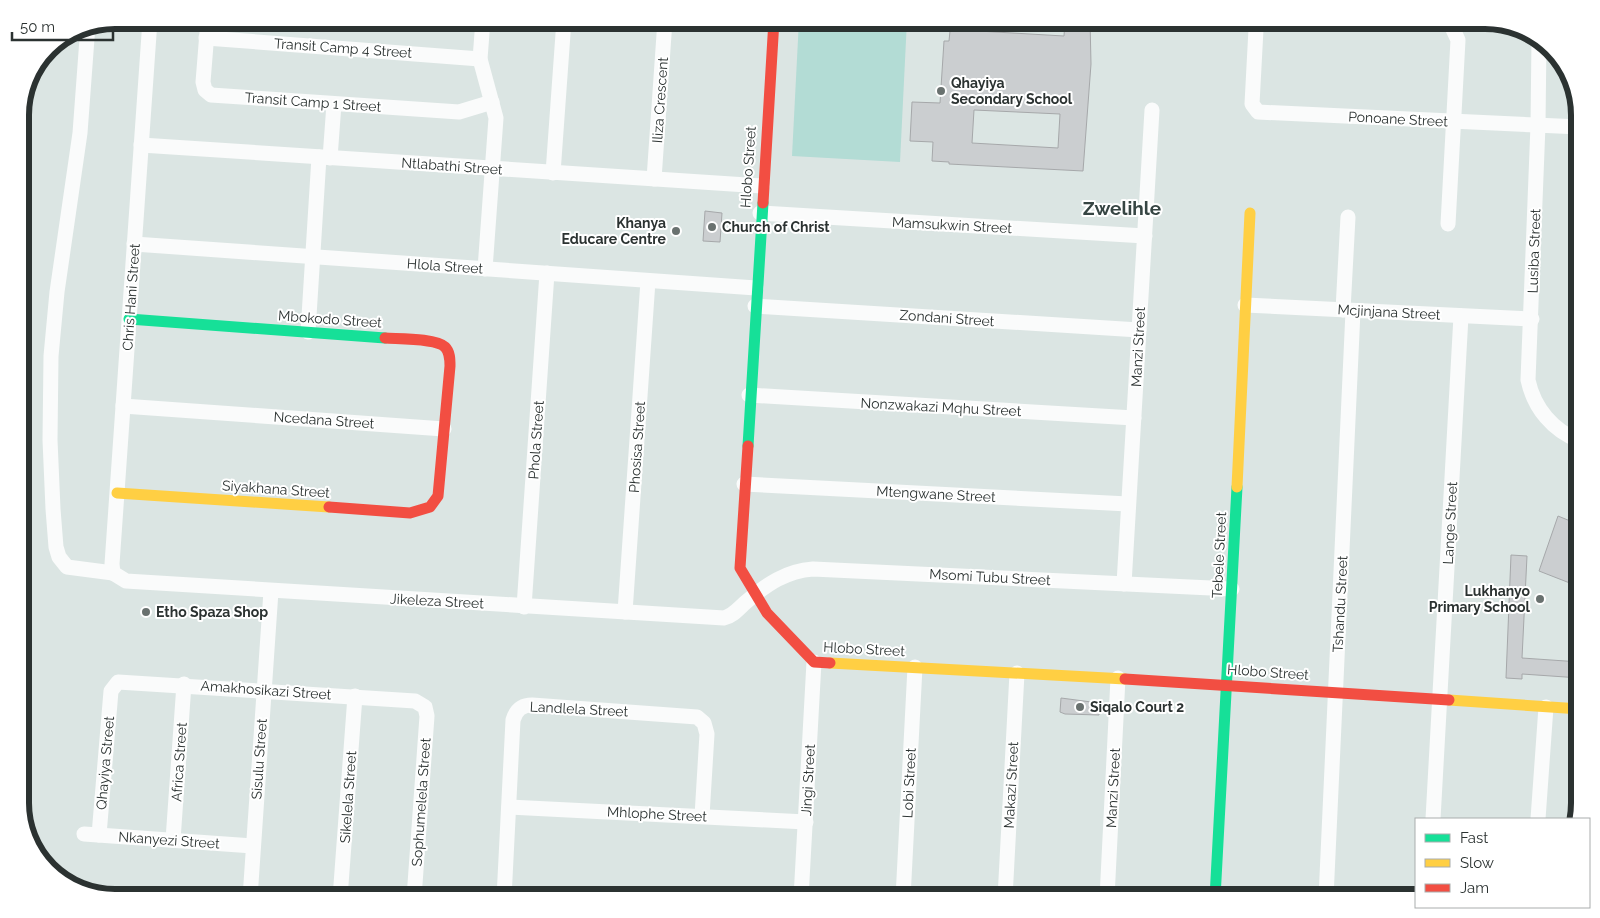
<svg xmlns="http://www.w3.org/2000/svg" width="1600" height="918" viewBox="0 0 1600 918" font-family="Raleway,sans-serif">
	<style>
		.green { fill: #b3dcd5 }
		.building { fill: #cbced0; stroke: #a6a8aa; fill-rule: evenodd }
		.lines { fill: none; stroke-linecap: round; stroke-linejoin: round }
		.street { stroke: #fafbfb; stroke-width: 15 }
		.fast { stroke: #16e098; stroke-width: 11 }
		.slow { stroke: #ffcf43; stroke-width: 11 }
		.jam { stroke: #f24e42; stroke-width: 11 }
		.poi-dot { fill: #69716f; stroke: #fff; stroke-width: 2 }
		.labels { text-anchor: middle; stroke-width: 4; stroke-linejoin: round; paint-order: stroke }
		.street-label { font-size: 14px; fill: #2b3231; stroke: #fff }
		.poi-label { font-size: 14px; font-weight: bold; fill: #2b3231; stroke: #fff; text-anchor: start }
		.district-label { font-size: 19px; font-weight: bold; fill: #364543; stroke: #fff }
		.rim { fill: none; stroke: #2b3231; stroke-width: 6 }
	</style>
	<rect width="100%" height="100%" fill="#dbe5e3"/>
	<polygon class="green" points="799,20 907,20 900,162 792,156"/>
	<g class="building">
		<path d="M957 20H979L978 31 1064 36 1065 20H1090L1091 64 1083 171 949 164V162L932 161 933 142 910 141 912 102 940 103 944 41H949L950 31H956ZM974 110 1060 114 1058 148 972 143Z"/>
		<polygon points="705,211 722,213 720,242 703,241"/>
		<polygon points="1558,516 1580,525 1580,587 1539,571"/>
		<polygon points="1511,555 1527,556 1522,658 1580,662 1580,678 1522,674 1522,679 1506,678"/>
		<polygon points="1061,698 1099,703 1099,715 1065,714 1060,712"/>
	</g>
	<g class="lines">
		<g class="street">
			<polyline points="208,20 203,82 205,90 211,95 459,112 492,102"/>
			<polyline points="483,20 480,59 496,118 485,269"/>
			<polyline points="1259,20 1256,29 1252,104 1258,112 1580,127"/>
			<polyline points="1441,20 1451,25 1458,40 1448,224"/>
			<polyline points="88,25 80,133 57,292 51,356 50,440 53,509 56,547 59,557 67,567 113,573"/>
			<polyline points="206,38 480,59"/>
			<path d="M1539 39 1538 125 1528 380C1534 408 1553 431 1580 441"/>
			<polyline points="141,145 762,186"/>
			<polyline points="330,158 334,104"/>
			<polyline points="553,173 564,20"/>
			<polyline points="654,179 665,20"/>
			<polyline points="760,213 1145,236"/>
			<polyline points="134,244 756,288"/>
			<polyline points="1245,305 1532,319"/>
			<polyline points="755,306 1139,330"/>
			<polyline points="1343,310 1348,217"/>
			<polyline points="308,332 319,157"/>
			<polyline points="749,395 1134,418"/>
			<polyline points="123,406 444,429"/>
			<polyline points="744,484 1128,504"/>
			<path d="M113 573 126 581 724 618C733 616 739 608 746 602 767 584 786 571 813 569L1232 589"/>
			<polyline points="113,573 112,564 150,20"/>
			<polyline points="1124,584 1152,110"/>
			<polyline points="524,607 547,273"/>
			<polyline points="625,612 648,281"/>
			<polyline points="509,807 806,822"/>
			<polyline points="1433,819 1461,316"/>
			<polyline points="1538,819 1546,707"/>
			<polyline points="84,834 253,846"/>
			<polyline points="99,835 111,691 118,682 415,701 425,707 427,716 414,898"/>
			<polyline points="173,840 184,684"/>
			<polyline points="250,898 271,591"/>
			<polyline points="340,898 355,696"/>
			<path d="M504 898 513 720C516 710 522 705 532 705L697 717 704 723 707 734 702 816"/>
			<polyline points="801,898 814,662"/>
			<polyline points="903,898 915,667"/>
			<polyline points="1005,898 1017,673"/>
			<polyline points="1107,898 1118,678"/>
			<polyline points="1326,898 1353,311"/>
		</g>
		<g class="fast">
			<polyline points="129,319 385,338"/>
			<polyline points="748,446 763,203"/>
			<polyline points="1215,898 1237,487"/>
		</g>
		<g class="slow">
			<polyline points="1237,487 1250,213"/>
			<polyline points="117,493 329,507"/>
			<polyline points="830,663 1125,679"/>
			<polyline points="1449,700 1580,709"/>
		</g>
		<g class="jam">
			<polyline points="763,203 774,20"/>
			<polyline points="748,446 740,568 767,613 814,662 830,663"/>
			<path d="M329 507 410 513 430 507 438 496 450 366C450 359 450 352 445 347 436 338 398 339 385 338"/>
			<polyline points="1125,679 1449,700"/>
		</g>
	</g>
	<g class="poi-dot">
		<circle cx="941" cy="91" r="5"/>
		<circle cx="712" cy="227" r="5"/>
		<circle cx="676" cy="231" r="5"/>
		<circle cx="1540" cy="599" r="5"/>
		<circle cx="146" cy="612" r="5"/>
		<circle cx="1080" cy="707" r="5"/>
	</g>
	<g class="labels">
		<g class="street-label">
			<text transform="translate(343 48) rotate(4)" y="5">Transit Camp 4 Street</text>
			<text transform="translate(660 100) rotate(-86)" y="5">Iliza Crescent</text>
			<text transform="translate(313 102) rotate(4)" y="5">Transit Camp 1 Street</text>
			<text transform="translate(1398 119) rotate(3)" y="5">Ponoane Street</text>
			<text transform="translate(452 166) rotate(4)" y="5">Ntlabathi Street</text>
			<text transform="translate(748 167) rotate(-86)" y="5">Hlobo Street</text>
			<text transform="translate(952 225) rotate(3)" y="5">Mamsukwin Street</text>
			<text transform="translate(1534 251) rotate(-88)" y="5">Lusiba Street</text>
			<text transform="translate(445 266) rotate(4)" y="5">Hlola Street</text>
			<text transform="translate(131 297) rotate(-86)" y="5">Chris Hani Street</text>
			<text transform="translate(1389 312) rotate(3)" y="5">Mcjinjana Street</text>
			<text transform="translate(947 318) rotate(4)" y="5">Zondani Street</text>
			<text transform="translate(330 319) rotate(4)" y="5">Mbokodo Street</text>
			<text transform="translate(1138 347) rotate(-87)" y="5">Manzi Street</text>
			<text transform="translate(941 407) rotate(3)" y="5">Nonzwakazi Mqhu Street</text>
			<text transform="translate(324 420) rotate(4)" y="5">Ncedana Street</text>
			<text transform="translate(536 440) rotate(-86)" y="5">Phola Street</text>
			<text transform="translate(637 447) rotate(-86)" y="5">Phosisa Street</text>
			<text transform="translate(276 489) rotate(4)" y="5">Siyakhana Street</text>
			<text transform="translate(936 494) rotate(3)" y="5">Mtengwane Street</text>
			<text transform="translate(1450 523) rotate(-87)" y="5">Lange Street</text>
			<text transform="translate(1219 555) rotate(-87)" y="5">Tebele Street</text>
			<text transform="translate(990 577) rotate(3)" y="5">Msomi Tubu Street</text>
			<text transform="translate(437 601) rotate(3)" y="5">Jikeleza Street</text>
			<text transform="translate(1340 604) rotate(-87)" y="5">Tshandu Street</text>
			<text transform="translate(864 649) rotate(3)" y="5">Hlobo Street</text>
			<text transform="translate(1268 672) rotate(4)" y="5">Hlobo Street</text>
			<text transform="translate(266 690) rotate(4)" y="5">Amakhosikazi Street</text>
			<text transform="translate(579 709) rotate(3)" y="5">Landlela Street</text>
			<text transform="translate(259 759) rotate(-86)" y="5">Sisulu Street</text>
			<text transform="translate(179 762) rotate(-86)" y="5">Africa Street</text>
			<text transform="translate(105 763) rotate(-85)" y="5">Qhayiya Street</text>
			<text transform="translate(808 780) rotate(-87)" y="5">Jingi Street</text>
			<text transform="translate(909 783) rotate(-87)" y="5">Lobi Street</text>
			<text transform="translate(1011 785) rotate(-87)" y="5">Makazi Street</text>
			<text transform="translate(1113 788) rotate(-87)" y="5">Manzi Street</text>
			<text transform="translate(348 797) rotate(-86)" y="5">Sikelela Street</text>
			<text transform="translate(421 802) rotate(-86)" y="5">Sophumelela Street</text>
			<text transform="translate(657 814) rotate(3)" y="5">Mhlophe Street</text>
			<text transform="translate(169 840) rotate(4)" y="5">Nkanyezi Street</text>
		</g>
		<g class="poi-label">
			<text x="951" y="88">Qhayiya<tspan x="951" dy="16">Secondary School</tspan></text>
			<text x="666" y="228" text-anchor="end">Khanya<tspan x="666" dy="16">Educare Centre</tspan></text>
			<text x="722" y="232">Church of Christ</text>
			<text x="1530" y="596" text-anchor="end">Lukhanyo<tspan x="1530" dy="16">Primary School</tspan></text>
			<text x="156" y="617">Etho Spaza Shop</text>
			<text x="1090" y="712">Siqalo Court 2</text>
		</g>
		<g class="district-label">
			<text x="1122" y="215">Zwelihle</text>
		</g>
	</g>
	<path d="M0 0H1600V918H0ZM115 29H1485A86 86 0 0 1 1571 115V803A86 86 0 0 1 1485 889H115A86 86 0 0 1 29 803V115A86 86 0 0 1 115 29Z" fill="#fff" fill-rule="evenodd"/>
	<path class="rim" d="M115 29H1485A86 86 0 0 1 1571 115V803A86 86 0 0 1 1485 889H115A86 86 0 0 1 29 803V115A86 86 0 0 1 115 29Z"/>
	<rect x="1415" y="818" width="175" height="90" fill="#ffffff" stroke="#aaadad"/>
	<rect x="1425" y="834" width="25" height="8" fill="#16e098" stroke="#aaadad"/>
	<text x="1460" y="843" font-size="15" fill="#2b3231">Fast</text>
	<rect x="1425" y="859" width="25" height="8" fill="#ffcf43" stroke="#aaadad"/>
	<text x="1460" y="868" font-size="15" fill="#2b3231">Slow</text>
	<rect x="1425" y="884" width="25" height="8" fill="#f24e42" stroke="#aaadad"/>
	<text x="1460" y="893" font-size="15" fill="#2b3231">Jam</text>
	<path d="M12 32v8h101v-8" fill="none" stroke="#2b3231" stroke-width="2.5"/>
	<text x="20" y="32" font-size="15" fill="#2b3231" stroke="#ffffff" stroke-width="4" paint-order="stroke">50 m</text>
</svg>
